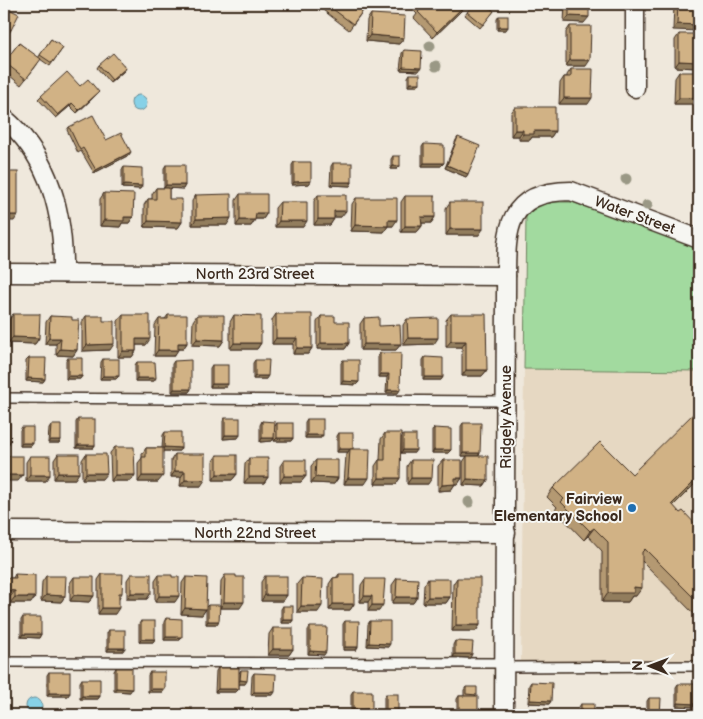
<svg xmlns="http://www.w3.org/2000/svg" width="703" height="719" viewBox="0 0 703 719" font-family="'Balsamiq Sans',sans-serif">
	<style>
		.built { fill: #e6d8c2 }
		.green { fill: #a2da9f; stroke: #6e825e }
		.water { fill: #87d1e7; stroke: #698e97 }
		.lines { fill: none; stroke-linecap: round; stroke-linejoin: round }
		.lane-casing { stroke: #3b2a1e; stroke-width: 12 }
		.street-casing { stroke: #3b2a1e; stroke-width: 21 }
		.lane { stroke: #f6f6f2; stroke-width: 9 }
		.street { stroke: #f6f6f2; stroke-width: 18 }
		.tree { fill: #9a9885 }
		.wall { fill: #b49972; stroke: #3b2a1e }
		.shaded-wall { fill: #927d5d; stroke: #3b2a1e }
		.building { fill: #d1b285; stroke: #3b2a1e }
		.poi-dot { fill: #1f6fb2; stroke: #f6f6f2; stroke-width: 2 }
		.labels { text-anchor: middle; stroke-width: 4; stroke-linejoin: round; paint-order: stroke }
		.street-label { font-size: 15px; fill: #3b2a1e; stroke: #f6f6f2 }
		.poi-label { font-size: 15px; font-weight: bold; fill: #3b2a1e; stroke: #f6f6f2; text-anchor: end }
	</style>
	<rect width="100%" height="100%" fill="#efe8dc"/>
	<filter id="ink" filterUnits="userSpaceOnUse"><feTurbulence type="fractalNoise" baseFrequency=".02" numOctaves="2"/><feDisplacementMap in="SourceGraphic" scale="10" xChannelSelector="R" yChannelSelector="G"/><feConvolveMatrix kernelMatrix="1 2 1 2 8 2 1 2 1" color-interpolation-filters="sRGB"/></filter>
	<g filter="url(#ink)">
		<polygon class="built" points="524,369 699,371 699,661 521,662"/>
		<polygon class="green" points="556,202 572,202 699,247 699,371 524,369 526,215 539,205"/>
		<g class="water">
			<circle cx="139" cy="103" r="8"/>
			<circle cx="34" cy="706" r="8"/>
		</g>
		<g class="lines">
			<defs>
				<g id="lane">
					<polyline points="4,398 505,401"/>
					<polyline points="4,662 504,663"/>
					<polyline points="504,667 699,666"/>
				</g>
				<g id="street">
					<polyline points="635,88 635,4"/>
					<path d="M4 118C50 157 64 215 63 273"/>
					<polyline points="4,273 506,276"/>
					<polyline points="4,531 506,533"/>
					<path d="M504 715 506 295C507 241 498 191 571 191L699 239"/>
				</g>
			</defs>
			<use href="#lane" class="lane-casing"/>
			<use href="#street" class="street-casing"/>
			<use href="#lane" class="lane"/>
			<use href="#street" class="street"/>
		</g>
		<g class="tree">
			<circle cx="430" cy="46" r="5.5"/>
			<circle cx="436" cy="66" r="5.5"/>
			<circle cx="626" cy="179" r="5.5"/>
			<circle cx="647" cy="205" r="5.5"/>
			<circle cx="469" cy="502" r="5.5"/>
		</g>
		<g class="wall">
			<polygon points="321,4 368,4 349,30 319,7"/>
			<polygon points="474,4 494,11 480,28 465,15"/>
			<polygon points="565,4 589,4 584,23 564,22"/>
			<polygon points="674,4 699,4 673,30"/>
			<polygon points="419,5 465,5 461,11 433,38 414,18 417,14 414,11"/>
			<polygon points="4,9 11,30 9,33 4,31"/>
			<polygon points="371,14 404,38 399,44 366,41 367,20"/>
			<polygon points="499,16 506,30 497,30 497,19"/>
			<polygon points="570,26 586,66 566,66 566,32"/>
			<polygon points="679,34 699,68 675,67 675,40"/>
			<polygon points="51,39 63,48 50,66 40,59 36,66 21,85 4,71 4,63 19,43 38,58"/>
			<polygon points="404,50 419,71 400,70 402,53"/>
			<polygon points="99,65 126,68 124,71 110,83 97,68"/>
			<polygon points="571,69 588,104 559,104 560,83 564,77 567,77 567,75"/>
			<polygon points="679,72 695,104 674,104 675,78"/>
			<polygon points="410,74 417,86 408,86 408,77"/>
			<polygon points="80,86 99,92 96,95 77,113 70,106 56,118 38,99 41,96"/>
			<polygon points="515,107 555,131 551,137 532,137 530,140 519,140 519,136 511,136 511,113"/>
			<polygon points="69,127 106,140 129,155 94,173 81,151 78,153 67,130"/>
			<polygon points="458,137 468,174 466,177 445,168 456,140"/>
			<polygon points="424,144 441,166 422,166 422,147"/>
			<polygon points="393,156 400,166 397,169 391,169 391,159"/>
			<polygon points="294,162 311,181 309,184 292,185 292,165"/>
			<polygon points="333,163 352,182 350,186 330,185 331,166"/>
			<polygon points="166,165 185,185 183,189 169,188 169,199 182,222 178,228 144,227 144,205 148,199 152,199 152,194 156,188 164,188 164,168"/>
			<polygon points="124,167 142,186 140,189 122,188 122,170"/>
			<polygon points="104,193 133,217 129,223 122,223 120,227 100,226 100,199"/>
			<polygon points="240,194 267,213 263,219 255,219 251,226 236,226 236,200"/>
			<polygon points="196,195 227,225 192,225 192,201"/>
			<polygon points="318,195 341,217 334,217 334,219 330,225 314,225 314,201"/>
			<polygon points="405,196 435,217 431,223 422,223 422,226 417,232 401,232 401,202"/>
			<polygon points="356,198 393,226 388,226 384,232 351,231 352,204"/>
			<polygon points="280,202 303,227 275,227 275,208"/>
			<polygon points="450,202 479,235 446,235 446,208"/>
			<polygon points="13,314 39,338 35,344 8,343 9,320"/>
			<polygon points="276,314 312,348 308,354 293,354 293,344 272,344 272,320"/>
			<polygon points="451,314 487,370 482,376 462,376 462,347 446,347 446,320"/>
			<polygon points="123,315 146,345 136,345 136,351 132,357 118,357 118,321"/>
			<polygon points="168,315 187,343 183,349 178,349 174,356 154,356 155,325 159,319 165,319"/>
			<polygon points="197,315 224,340 220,346 192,345 193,321"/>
			<polygon points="234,315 261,343 257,349 230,349 230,322"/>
			<polygon points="50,316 72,320 77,350 73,356 56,355 56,344 45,344 46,322"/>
			<polygon points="86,316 103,321 110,350 82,351 82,322"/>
			<polygon points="321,316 335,322 349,343 345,349 317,349 317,322"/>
			<polygon points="364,318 379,326 401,344 396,350 360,350 360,324"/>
			<polygon points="407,319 434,344 403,345 403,325"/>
			<polygon points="380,353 398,393 386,393 387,377 378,377 378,356"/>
			<polygon points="425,357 443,377 441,380 423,380 423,360"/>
			<polygon points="29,358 45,379 43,382 26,381 26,361"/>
			<polygon points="68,358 82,376 80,379 66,379 66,361"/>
			<polygon points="103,359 116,379 100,379 101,362"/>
			<polygon points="255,360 266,379 253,379 253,363"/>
			<polygon points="343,360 359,382 356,385 341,384 341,363"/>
			<polygon points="174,361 191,389 189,392 172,392 172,364"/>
			<polygon points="137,362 154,381 135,381 135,365"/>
			<polygon points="212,365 226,387 210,387 210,368"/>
			<polygon points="225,418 238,438 223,439 223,421"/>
			<polygon points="78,419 95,445 93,448 76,448 76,422"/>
			<polygon points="307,419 321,438 305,438 305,422"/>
			<polygon points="262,421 275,426 277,423 293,438 291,441 274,441 274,438 272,441 260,442 260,425"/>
			<polygon points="463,423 480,453 479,456 488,480 484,486 463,485 463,462 467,456 461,456 461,426"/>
			<polygon points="51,425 61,440 59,443 48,443 49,428"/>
			<polygon points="22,427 33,443 31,446 20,446 20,430"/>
			<polygon points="434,428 451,450 448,453 432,453 432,431"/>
			<polygon points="165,432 179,451 163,451 158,482 138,482 138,463 142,458 142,454 146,448 162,448 163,435"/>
			<polygon points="339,433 352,449 365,484 344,484 346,455 348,452 337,452 337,436"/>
			<polygon points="385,433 400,478 396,484 375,484 375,466 379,460 380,460 381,439"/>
			<polygon points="403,435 414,453 401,453 401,438"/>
			<polygon points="115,447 135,475 131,481 111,481 110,453"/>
			<polygon points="58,454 75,479 54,479 54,460"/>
			<polygon points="86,454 102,479 82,479 82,460"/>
			<polygon points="175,454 201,486 180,486 181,477 171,477 171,460"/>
			<polygon points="217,455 237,474 232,480 213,480 213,461"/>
			<polygon points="30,456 46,481 26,481 26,462"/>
			<polygon points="249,458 268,477 264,483 244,483 245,464"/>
			<polygon points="284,460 306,476 301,482 280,482 280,466"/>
			<polygon points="316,460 338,478 334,484 311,483 311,466"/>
			<polygon points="411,460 428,484 407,484 407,466"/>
			<polygon points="443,460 462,478 458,484 455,484 451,490 438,491 438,466"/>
			<polygon points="632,474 699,480 673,506 680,513 699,528 699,619 642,561 636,596 632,596 628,602 602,602 602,551 588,536 584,540 555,510 557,507 547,497 553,488"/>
			<polygon points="15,574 31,603 10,603 10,597 4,597 4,581 6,578 13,578"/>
			<polygon points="102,574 122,593 119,598 115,614 98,614 98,580"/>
			<polygon points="131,574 151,593 147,599 127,599 127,580"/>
			<polygon points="339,574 354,604 350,610 329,610 329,584 333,578 336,578"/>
			<polygon points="159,575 175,602 155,602 155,581"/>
			<polygon points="225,575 240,608 220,608 221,581"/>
			<polygon points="46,576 65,596 61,602 41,601 42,582"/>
			<polygon points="265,576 287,595 283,601 261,601 261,582"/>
			<polygon points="74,577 94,596 89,602 70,601 70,583"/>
			<polygon points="186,577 206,607 208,605 217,624 206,624 206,609 202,615 181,614 182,583"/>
			<polygon points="302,578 318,612 297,612 297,584"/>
			<polygon points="397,578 417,597 413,603 392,603 392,585"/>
			<polygon points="457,578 480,625 476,631 452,631 453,584"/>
			<polygon points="365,579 379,611 368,611 368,602 360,602 361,585"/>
			<polygon points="428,579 450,597 446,603 423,603 424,585"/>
			<polygon points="283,606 293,620 291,623 281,623 281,609"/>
			<polygon points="23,617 41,634 39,638 21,637 21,620"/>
			<polygon points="166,618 182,637 180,640 164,640 164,622"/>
			<polygon points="141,621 155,639 153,642 139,642 139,624"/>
			<polygon points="345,621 356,650 343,650 343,624"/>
			<polygon points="370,621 388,647 367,646 368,624"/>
			<polygon points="310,627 324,655 308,654 308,630"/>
			<polygon points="273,628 293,649 289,655 268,655 269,634"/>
			<polygon points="109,630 123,651 107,651 107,633"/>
			<polygon points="455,641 470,658 453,657 453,645"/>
			<polygon points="116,668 130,692 114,691 114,671"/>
			<polygon points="218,668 239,673 241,670 245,684 239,684 239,689 236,692 215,692 216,671"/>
			<polygon points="49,672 68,696 47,696 47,675"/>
			<polygon points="150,672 163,692 148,692 148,675"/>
			<polygon points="254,673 273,695 251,695 252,676"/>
			<polygon points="82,679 100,696 98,699 80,699 80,682"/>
			<polygon points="531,682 551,701 549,704 528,703 529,685"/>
			<polygon points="678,684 695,704 693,707 676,706 676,687"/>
			<polygon points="466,687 476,696 477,715 457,715 457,699 459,696 464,696 464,690"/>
			<polygon points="353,691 372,709 369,713 351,713 351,694"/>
			<polygon points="386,694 398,711 396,714 384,714 384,697"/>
			<polygon points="649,698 660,715 647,715 647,701"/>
			<polygon points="581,704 594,715 579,715 579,707"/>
			<polygon points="183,708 192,715 181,715 181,711"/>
		</g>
		<g class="shaded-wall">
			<polygon points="465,5 461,11 433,38 437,32"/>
			<polygon points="569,16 589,17 584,23 564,22"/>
			<polygon points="677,24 699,25 699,31 673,30"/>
			<polygon points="499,27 508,27 506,30 497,30"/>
			<polygon points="370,35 404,38 399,44 366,41"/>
			<polygon points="570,60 590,60 586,66 566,66"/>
			<polygon points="679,61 699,62 699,68 675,67"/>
			<polygon points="403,67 421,68 419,71 400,70"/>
			<polygon points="126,68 124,71 110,83 112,80"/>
			<polygon points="410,83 420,83 417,86 408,86"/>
			<polygon points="99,92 96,95 77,113 79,110"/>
			<polygon points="564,98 592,98 588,104 559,104"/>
			<polygon points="679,98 699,98 695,104 674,104"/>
			<polygon points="72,103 70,106 56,118 58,115"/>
			<polygon points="515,130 523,130 519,136 511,136"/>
			<polygon points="534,131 555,131 551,137 532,137 530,140 519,140 523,134"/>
			<polygon points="131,152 129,155 94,173 96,170"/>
			<polygon points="424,163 444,163 441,166 422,166"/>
			<polygon points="447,165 468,174 466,177 445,168"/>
			<polygon points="393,166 400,166 397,169 391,169"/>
			<polygon points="311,181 309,184 292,185 294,182"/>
			<polygon points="333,182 352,182 350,186 330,185"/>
			<polygon points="124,185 142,186 140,189 122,188"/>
			<polygon points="166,185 185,185 183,189 164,188"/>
			<polygon points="334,211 346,211 341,217 330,217"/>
			<polygon points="256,213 267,213 263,219 251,219"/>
			<polygon points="4,215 18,215 14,221 4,221"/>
			<polygon points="124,217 133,217 129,223 122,223 120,227 100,226 104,220"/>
			<polygon points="421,217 435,217 431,223 417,223"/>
			<polygon points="231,218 227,225 192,225 196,219"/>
			<polygon points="318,219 334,219 330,225 314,225"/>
			<polygon points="240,220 255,220 251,226 236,226"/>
			<polygon points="388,220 397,220 393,226 384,226"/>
			<polygon points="148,221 182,222 178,228 144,227"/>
			<polygon points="279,221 307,221 303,227 275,227"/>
			<polygon points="355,225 388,226 384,232 351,231"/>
			<polygon points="405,226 422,226 417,232 401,232"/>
			<polygon points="450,229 483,229 479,235 446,235"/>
			<polygon points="13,337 39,338 35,344 8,343"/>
			<polygon points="49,338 61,338 56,344 45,344"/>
			<polygon points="276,338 297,338 293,344 272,344"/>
			<polygon points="408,338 438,338 434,344 403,345"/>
			<polygon points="136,339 150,339 146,345 132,345"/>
			<polygon points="197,339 224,340 220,346 192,345"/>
			<polygon points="451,341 466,341 462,347 446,347"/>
			<polygon points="178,343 187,343 183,349 174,349"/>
			<polygon points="234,343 261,343 257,349 230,349"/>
			<polygon points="321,343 349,343 345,349 317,349"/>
			<polygon points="114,344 110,350 82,351 87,345"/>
			<polygon points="364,344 401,344 396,350 360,350"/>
			<polygon points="297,348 312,348 308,354 293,354"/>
			<polygon points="60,349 77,350 73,356 56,355"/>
			<polygon points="158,350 178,350 174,356 154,356"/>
			<polygon points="123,351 136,351 132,357 118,357"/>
			<polygon points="466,370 487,370 482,376 462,376"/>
			<polygon points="380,374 389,374 387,377 378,377"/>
			<polygon points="68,376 82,376 80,379 66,379"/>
			<polygon points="103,376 119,376 116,379 100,379"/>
			<polygon points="255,376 268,376 266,379 253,379"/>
			<polygon points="425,377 443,377 441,380 423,380"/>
			<polygon points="28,378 45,379 43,382 26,381"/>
			<polygon points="137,378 156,378 154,381 135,381"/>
			<polygon points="343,381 359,382 356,385 341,384"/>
			<polygon points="212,384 228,384 226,387 210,387"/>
			<polygon points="174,389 191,389 189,392 172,392"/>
			<polygon points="388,390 400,390 398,393 386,393"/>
			<polygon points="225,435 240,435 238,438 223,439"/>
			<polygon points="307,435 323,435 321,438 305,438"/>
			<polygon points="262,438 274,438 272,441 260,442"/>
			<polygon points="277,438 293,438 291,441 274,441"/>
			<polygon points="50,440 61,440 59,443 48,443"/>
			<polygon points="4,441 10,442 8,445 4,445"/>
			<polygon points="22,443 33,443 31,446 20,446"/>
			<polygon points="78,445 95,445 93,448 76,448"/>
			<polygon points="164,447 181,448 179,451 162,451"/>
			<polygon points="339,449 350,449 348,452 337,452"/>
			<polygon points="403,450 416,450 414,453 401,453"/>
			<polygon points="434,450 451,450 448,453 432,453"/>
			<polygon points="463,453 480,453 478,456 461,456"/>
			<polygon points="175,471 185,471 181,477 171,477"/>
			<polygon points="58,473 79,473 75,479 54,479"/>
			<polygon points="86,473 107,473 102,479 82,479"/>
			<polygon points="217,474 237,474 232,480 213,480"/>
			<polygon points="4,475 23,475 18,481 4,481"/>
			<polygon points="30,475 50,475 46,481 26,481"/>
			<polygon points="115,475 135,475 131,481 111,481"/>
			<polygon points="142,476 163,476 158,482 138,482"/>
			<polygon points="284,476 306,476 301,482 280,482"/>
			<polygon points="249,477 268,477 264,483 244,483"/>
			<polygon points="315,477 338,478 334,484 311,483"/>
			<polygon points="699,477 699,480 666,513 672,504"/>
			<polygon points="348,478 369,478 365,484 344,484"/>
			<polygon points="379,478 400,478 396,484 375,484"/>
			<polygon points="411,478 432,478 428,484 407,484"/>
			<polygon points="455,478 462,478 458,484 450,484"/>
			<polygon points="467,479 488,480 484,486 463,485"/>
			<polygon points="185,480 205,480 201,486 180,486"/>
			<polygon points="455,484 451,490 438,491 442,485"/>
			<polygon points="594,528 588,536 584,540 590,531"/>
			<polygon points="634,587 642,588 636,596 632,596 628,602 602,602 608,593"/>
			<polygon points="6,590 15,591 10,597 4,597 4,593"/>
			<polygon points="131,593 151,593 147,599 127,599"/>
			<polygon points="46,595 65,596 61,602 41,601"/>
			<polygon points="74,595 94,596 89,602 70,601"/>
			<polygon points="265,595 287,595 283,601 261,601"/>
			<polygon points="159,596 179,596 175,602 155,602"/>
			<polygon points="364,596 372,596 368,602 360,602"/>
			<polygon points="15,597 35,597 31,603 10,603"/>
			<polygon points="396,597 417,597 413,603 392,603"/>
			<polygon points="428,597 450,597 446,603 423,603"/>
			<polygon points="224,602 244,602 240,608 220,608"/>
			<polygon points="333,604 354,604 350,610 329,610"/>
			<polygon points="372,605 383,605 379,611 368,611"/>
			<polygon points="301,606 322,606 318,612 297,612"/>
			<polygon points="102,608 119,608 115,614 98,614"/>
			<polygon points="185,608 206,609 202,615 181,614"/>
			<polygon points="283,620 293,620 291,623 281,623"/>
			<polygon points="208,621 219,621 217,624 206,624"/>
			<polygon points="456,625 480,625 476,631 452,631"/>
			<polygon points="23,634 41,634 39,638 21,637"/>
			<polygon points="166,637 182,637 180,640 164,640"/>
			<polygon points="141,639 155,639 153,642 139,642"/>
			<polygon points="369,643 390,644 388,647 367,646"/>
			<polygon points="345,647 358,647 356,650 343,650"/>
			<polygon points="109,648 125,648 123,651 107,651"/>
			<polygon points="273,649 293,649 289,655 268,655"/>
			<polygon points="310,651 326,652 324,655 308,654"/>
			<polygon points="455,654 472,654 470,658 453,657"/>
			<polygon points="240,680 247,681 245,684 238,684"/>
			<polygon points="116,688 132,689 130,692 114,691"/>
			<polygon points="150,689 165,689 163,692 148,692"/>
			<polygon points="218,689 239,689 236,692 215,692"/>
			<polygon points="254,692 275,692 273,695 251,695"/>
			<polygon points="49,693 70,693 68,696 47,696"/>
			<polygon points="82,696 100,696 98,699 80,699"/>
			<polygon points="530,700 551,701 549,704 528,703"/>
			<polygon points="678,703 695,704 693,707 676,706"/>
			<polygon points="372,709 369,713 351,713 353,710"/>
			<polygon points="386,711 398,711 396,714 384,714"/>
			<polygon points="459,714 478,714 477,715 458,715"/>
		</g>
		<g class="building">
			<polygon points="326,4 368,4 353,24"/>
			<polygon points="420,4 464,4 465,5 437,32 418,12 422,8 419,5"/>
			<polygon points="474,4 485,4 494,11 483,25 467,12"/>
			<polygon points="569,4 589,4 589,17 569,16"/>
			<polygon points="678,4 699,4 699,25 677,24"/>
			<polygon points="5,7 19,14 11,30 4,27 4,10"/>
			<polygon points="371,14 405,16 404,38 370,35"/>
			<rect x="499" y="16" width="9" height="11"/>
			<polygon points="570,26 591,26 590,60 570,60"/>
			<polygon points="679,34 699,34 699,62 679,61"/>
			<polygon points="51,39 63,48 52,63 40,55"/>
			<polygon points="19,43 41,59 26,79 4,62"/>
			<polygon points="404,50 422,51 421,68 403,67"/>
			<polygon points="113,53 126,68 112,80 99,65"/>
			<polygon points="571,69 593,69 592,98 564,98 564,77 571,77"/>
			<polygon points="67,72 80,86 88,79 99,92 79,110 72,103 58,115 41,96"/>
			<rect x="679" y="72" width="20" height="26"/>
			<rect x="410" y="74" width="10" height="9"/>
			<polygon points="515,107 555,107 555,131 534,131 534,134 523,134 523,130 515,130"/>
			<polygon points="93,115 106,140 121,133 131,152 96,170 83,148 80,150 69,127"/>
			<polygon points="458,137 480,146 468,174 447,165"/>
			<polygon points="424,144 444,145 444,163 424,163"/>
			<rect x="393" y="156" width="7" height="10"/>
			<polygon points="294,162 311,162 311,181 294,182"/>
			<rect x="333" y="163" width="19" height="19"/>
			<rect x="166" y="165" width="19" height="20"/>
			<polygon points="124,167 142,168 142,186 124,185"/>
			<rect x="4" y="172" width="14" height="43"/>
			<polygon points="156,188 169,188 169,199 182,199 182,222 148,221 148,199 156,199"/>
			<polygon points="104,193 134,194 133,217 124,217 124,221 104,220"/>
			<polygon points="231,194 231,218 196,219 196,195"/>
			<polygon points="240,194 267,194 267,213 256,213 255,220 240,220"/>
			<polygon points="318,195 346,195 346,211 334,211 334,219 318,219"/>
			<polygon points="405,196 435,196 435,217 421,217 422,226 405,226"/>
			<polygon points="356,198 397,198 397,220 388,220 388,226 355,225"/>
			<polygon points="280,202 307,202 307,221 279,221"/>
			<rect x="450" y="202" width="33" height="27"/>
			<polygon points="13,314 40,314 39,338 13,337"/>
			<polygon points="276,314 312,314 312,348 297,348 297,338 276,338"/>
			<polygon points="451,314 486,314 487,370 466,370 466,341 451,341"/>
			<polygon points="123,315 150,315 150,339 136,339 136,351 123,351"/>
			<polygon points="168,315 187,315 187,343 178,343 178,350 158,350 159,319 168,319"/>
			<polygon points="197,315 224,315 224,340 197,339"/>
			<polygon points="234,315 261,316 261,343 234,343"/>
			<polygon points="50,316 72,317 72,320 79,320 77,350 60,349 61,338 49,338"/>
			<polygon points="86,316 103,316 103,321 114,321 114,344 87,345"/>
			<polygon points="321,316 335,316 335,322 349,322 349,343 321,343"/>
			<polygon points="379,317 379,326 400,325 401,344 364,344 364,318"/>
			<polygon points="438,318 438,338 408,338 407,319"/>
			<polygon points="380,353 401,353 400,390 388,390 389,374 380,374"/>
			<polygon points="425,357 443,358 443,377 425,377"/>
			<polygon points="29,358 46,358 45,379 28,378"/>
			<rect x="68" y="358" width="14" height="18"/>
			<rect x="103" y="359" width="16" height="17"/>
			<polygon points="191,360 191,389 174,389 174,361"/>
			<polygon points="255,360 269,360 268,376 255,376"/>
			<polygon points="343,360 359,360 359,382 343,381"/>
			<polygon points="137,362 155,362 156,378 137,378"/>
			<rect x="212" y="365" width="16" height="19"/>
			<rect x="4" y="368" width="4" height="18"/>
			<polygon points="699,408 699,477 672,504 680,513 683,511 699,528 699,603 645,549 642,552 642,588 634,587 634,593 608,593 608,542 594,528 590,531 561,502 564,499 553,488 600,442 632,474"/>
			<rect x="225" y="418" width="15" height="17"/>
			<rect x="78" y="419" width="17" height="26"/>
			<rect x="307" y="419" width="16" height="16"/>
			<polygon points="262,421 275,422 274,438 262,438"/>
			<polygon points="4,422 10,423 10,442 4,441"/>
			<rect x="277" y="423" width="16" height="15"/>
			<polygon points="463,423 481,423 480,453 463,453"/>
			<polygon points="51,425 61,425 61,440 50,440"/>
			<rect x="22" y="427" width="11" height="16"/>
			<polygon points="434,428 451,429 451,450 434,450"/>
			<polygon points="165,432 181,432 181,448 164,447"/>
			<rect x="339" y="433" width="14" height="16"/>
			<polygon points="385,433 401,433 400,478 379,478 379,460 385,460"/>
			<rect x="403" y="435" width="13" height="15"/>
			<polygon points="115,447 134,447 135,475 115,475"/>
			<polygon points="146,448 163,448 163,476 142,476 142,457 146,457"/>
			<polygon points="350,449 370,449 369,478 348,478"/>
			<rect x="58" y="454" width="21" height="19"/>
			<polygon points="86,454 106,454 107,473 86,473"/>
			<polygon points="175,454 205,454 205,480 185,480 185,471 175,471"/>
			<rect x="217" y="455" width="20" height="19"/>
			<rect x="4" y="456" width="19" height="19"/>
			<rect x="30" y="456" width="20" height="19"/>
			<polygon points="467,456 488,456 488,480 467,479"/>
			<rect x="249" y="458" width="19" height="19"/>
			<rect x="284" y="460" width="22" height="16"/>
			<polygon points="316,460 338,460 338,478 315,477"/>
			<polygon points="411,460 433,460 432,478 411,478"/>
			<polygon points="443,460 462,460 462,478 455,478 455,484 442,485"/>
			<polygon points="15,574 35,575 35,597 15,597 15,591 6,590 6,578 16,578"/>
			<polygon points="102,574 123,574 122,593 119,593 119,608 102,608"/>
			<rect x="131" y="574" width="20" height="19"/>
			<polygon points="339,574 354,574 354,604 333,604 333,578 339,577"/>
			<polygon points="159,575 172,575 172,577 179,577 179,596 159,596"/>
			<polygon points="225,575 236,575 236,577 244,577 244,602 224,602"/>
			<polygon points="46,576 66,576 65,596 46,595"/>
			<rect x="265" y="576" width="22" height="19"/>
			<polygon points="74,577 94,577 94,596 74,595"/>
			<polygon points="186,577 207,578 206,609 185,608"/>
			<polygon points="302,578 323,579 322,606 301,606"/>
			<polygon points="397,578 418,579 417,597 396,597"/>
			<polygon points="457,578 480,578 480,625 456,625"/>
			<polygon points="365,579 385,579 383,605 372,605 372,596 364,596"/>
			<rect x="428" y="579" width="22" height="18"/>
			<polygon points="208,605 220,605 219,621 208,621"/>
			<rect x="283" y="606" width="10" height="14"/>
			<rect x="23" y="617" width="18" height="17"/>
			<polygon points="166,618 182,619 182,637 166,637"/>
			<rect x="141" y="621" width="14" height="18"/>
			<polygon points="345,621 359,621 358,647 345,647"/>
			<polygon points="370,621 390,621 390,644 369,643"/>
			<polygon points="310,627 327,627 326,652 310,651"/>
			<rect x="273" y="628" width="20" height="21"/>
			<rect x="109" y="630" width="16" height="18"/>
			<polygon points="455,641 473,642 472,654 455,654"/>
			<polygon points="116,668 132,668 132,689 116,688"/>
			<rect x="218" y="668" width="21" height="21"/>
			<polygon points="241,670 248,670 247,681 240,680"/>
			<rect x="49" y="672" width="21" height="21"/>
			<rect x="150" y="672" width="15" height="17"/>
			<polygon points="254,673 276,674 275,692 254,692"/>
			<rect x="82" y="679" width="18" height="17"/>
			<polygon points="531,682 552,683 551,701 530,700"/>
			<polygon points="678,684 695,684 695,704 678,703"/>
			<polygon points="466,687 477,687 477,695 466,694"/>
			<polygon points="353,691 372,691 372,709 353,710"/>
			<rect x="386" y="694" width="12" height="17"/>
			<rect x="459" y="696" width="19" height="18"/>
			<polygon points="649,698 661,698 660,715 649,715"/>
			<rect x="581" y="704" width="13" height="11"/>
			<rect x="183" y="708" width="9" height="7"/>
			<polygon points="226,714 249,715 226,715"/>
		</g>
	</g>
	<circle class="poi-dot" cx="632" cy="508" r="5"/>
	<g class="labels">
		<g class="street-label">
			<text transform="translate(635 215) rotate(20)" y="5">Water Street</text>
			<text x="255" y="279">North 23rd Street</text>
			<text transform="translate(506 417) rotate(-90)" y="5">Ridgely Avenue</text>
			<text x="255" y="538">North 22nd Street</text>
		</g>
		<g class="poi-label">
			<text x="622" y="504">Fairview<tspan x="622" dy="17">Elementary School</tspan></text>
		</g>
	</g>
	<rect width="703" height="719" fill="none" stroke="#f6f6f2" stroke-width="20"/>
	<rect x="10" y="10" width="683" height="699" fill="none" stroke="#3b2a1e" stroke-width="2" filter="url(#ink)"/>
	<g transform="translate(650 666) rotate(271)" stroke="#f6f6f2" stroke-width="4" paint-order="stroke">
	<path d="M0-4L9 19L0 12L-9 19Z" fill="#3b2a1e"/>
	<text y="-8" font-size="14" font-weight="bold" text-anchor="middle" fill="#3b2a1e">N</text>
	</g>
</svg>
